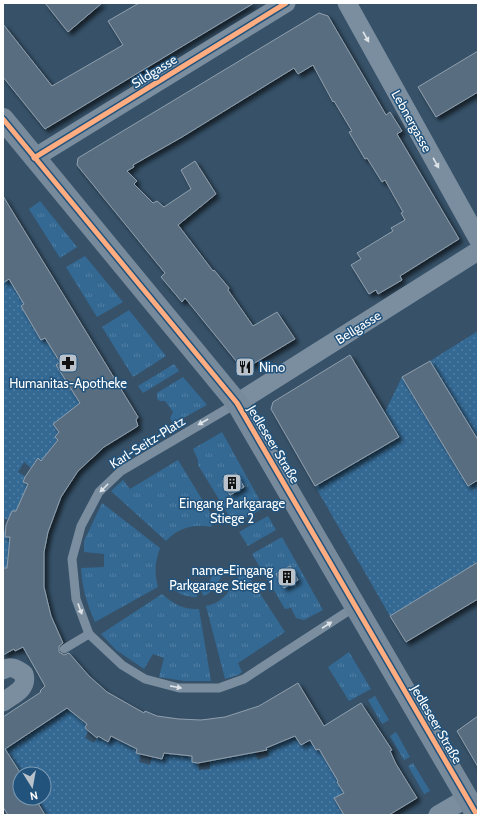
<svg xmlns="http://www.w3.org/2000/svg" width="481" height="818" viewBox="0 0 481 818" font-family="Cabin,sans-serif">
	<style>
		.grass { fill: url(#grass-tufts) }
		.park { fill: url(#park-dots) }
		.building { fill: #596e80; stroke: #8f9fad; filter: url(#shadow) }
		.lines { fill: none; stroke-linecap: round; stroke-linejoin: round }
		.lane { stroke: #7b8e9f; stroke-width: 9 }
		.street { stroke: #7b8e9f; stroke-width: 19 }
		.secondary { stroke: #778a9b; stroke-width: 22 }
		.cycleway-casing { stroke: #21537d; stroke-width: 8 }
		.cycleway { stroke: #ffac80; stroke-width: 5 }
		.oneway { fill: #dee3e7 }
		.labels { text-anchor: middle; stroke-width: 3; stroke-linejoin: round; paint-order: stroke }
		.street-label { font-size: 13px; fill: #fff; stroke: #21537d }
		.poi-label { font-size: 13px; fill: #fff; stroke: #21537d }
	</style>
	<defs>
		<pattern id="grass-tufts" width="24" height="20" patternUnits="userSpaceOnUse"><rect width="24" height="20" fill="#346994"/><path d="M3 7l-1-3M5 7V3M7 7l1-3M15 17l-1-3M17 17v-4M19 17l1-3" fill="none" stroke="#5280a4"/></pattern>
		<pattern id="park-dots" width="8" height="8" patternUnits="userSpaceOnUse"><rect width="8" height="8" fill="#346994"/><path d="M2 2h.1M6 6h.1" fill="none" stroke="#5280a4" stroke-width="1.8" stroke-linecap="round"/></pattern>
		<filter id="shadow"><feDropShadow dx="3.5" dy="3.5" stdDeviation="2" flood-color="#0009"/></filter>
	</defs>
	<rect width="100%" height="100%" fill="#365168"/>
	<g class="grass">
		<polygon points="40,201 77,247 60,258 29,209"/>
		<polygon points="85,256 123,302 97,317 66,267"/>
		<polygon points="129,310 166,356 133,377 102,327"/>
		<polygon points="174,364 179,371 143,393 138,386"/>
		<polygon points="183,377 207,405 174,423 172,422 170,418 173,412 165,401 160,401 157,399 157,393"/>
		<polygon points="222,432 264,508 234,524 198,465 198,460 193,449"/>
		<path d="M178 460 214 519 211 527C195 523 177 528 166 541L111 491 123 480 130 489Z"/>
		<path d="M102 503 160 548C155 562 154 572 158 587L95 622C87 604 82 588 81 568L104 567V554L84 552V541Z"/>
		<polygon points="268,516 276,530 248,546 239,532"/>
		<polygon points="282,537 323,610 304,620 296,618 291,608 285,609 252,554"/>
		<path d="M214 571 222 572C220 583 214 592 203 596L201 588 209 583Z"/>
		<path d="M241 574 248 575 285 632 238 663 242 672 238 675 225 679 206 606C224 603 231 588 241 574Z"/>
		<path d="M179 583 186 588 196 590 197 597C187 597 179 595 172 587Z"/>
		<path d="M162 594C173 604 184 610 199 609L211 681H184L159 677 164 658 153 654 144 669 116 650 101 634Z"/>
		<polygon points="349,652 371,689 349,701 328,667"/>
		<polygon points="375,696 389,720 382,724 368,700"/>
		<polygon points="396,732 410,757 404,760 390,736"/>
		<polygon points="413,763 430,791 424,794 408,766"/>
	</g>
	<g class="park">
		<polygon points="3,277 6,281 9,279 24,304 21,306 41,340 45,338 60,362 81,404 53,424 59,432 55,437 58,440 41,461 38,459 31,468 24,462 18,472 26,477 23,482 28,485 16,511 12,511 8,520 3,518"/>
		<polygon points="478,331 478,440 430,361"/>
		<polygon points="402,377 468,486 478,480 478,562 390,616 315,486 399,437 385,412"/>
		<polygon points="3,530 6,531 6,537 10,537 7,568 3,568"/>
		<polygon points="67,708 87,724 85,728 88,731 85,738 94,743 98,736 108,742 111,737 137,747 136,752 141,754 139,762 150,765 152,757 162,759 164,753 192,756 193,762 198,761 199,770 210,769 210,761 221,759 220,755 255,752 258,760 269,756 266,748 292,730 301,745 310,740 316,750 319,749 338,781 337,782 344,793 334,799 344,815 45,815 39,801 34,804 30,798 44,798 44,774 21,774 6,749"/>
	</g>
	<g class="building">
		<polygon points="45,3 102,3 68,32"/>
		<polygon points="139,3 254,3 45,129 3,77 3,24 52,86 123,45 108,21"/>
		<polygon points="319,13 328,16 386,115 390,112 402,131 397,134 459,239 400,276 402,280 378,294 376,290 369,294 351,265 361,259 357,253 393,231 391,228 405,220 401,213 403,212 385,180 382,182 367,158 365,159 349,132 352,131 334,101 333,102 313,65 298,74 294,68 182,137 133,165 134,167 127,171 137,181 134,184 153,203 157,201 164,207 191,189 181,170 195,161 216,194 178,225 213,271 214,270 229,288 228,290 253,326 277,312 295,339 248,367 241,367 185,298 182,302 161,277 165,273 77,165 78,158"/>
		<polygon points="478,51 478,92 436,117 418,87"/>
		<polygon points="3,196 138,417 136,420 138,426 104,447 78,471 61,497 48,532 44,552 44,587 51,616 63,643 59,646 59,652 64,655 69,653 89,676 107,692 144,713 145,711 157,716 179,719 201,720 225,717 259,706 298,683 324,726 361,703 392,750 390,751 396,764 417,798 389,815 344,815 334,798 344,793 337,782 338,781 319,749 316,750 310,740 301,745 295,736 266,748 267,750 198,763 192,762 192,756 164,753 162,759 136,753 137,749 111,736 108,742 98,736 97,738 85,728 87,724 67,708 5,749 21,774 20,798 35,798 45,815 8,815 3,807 3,717 41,692 40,691 45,686 23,647 15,651 14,649 3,655 3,568 7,568 10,537 5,537 6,525 12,511 16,511 28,484 23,482 25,477 38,458 41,461 58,440 55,437 59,432 53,424 80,403 56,365 60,362 45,338 41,340 21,306 24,304 9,279 3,283"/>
		<polygon points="350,355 399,437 315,486 271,409 273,402"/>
		<polygon points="430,361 478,440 478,480 468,486 402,377"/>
		<polygon points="236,473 244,487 230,495 222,481"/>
		<polygon points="478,562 478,599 406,642 390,616"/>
		<polygon points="290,566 298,580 284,588 276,574"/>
		<polygon points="478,716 478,767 457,731"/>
	</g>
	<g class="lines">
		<g class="lane">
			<polyline points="237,403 121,471 99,492 81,526 72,559 76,599 89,634 122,665 145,679 179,688 219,688 244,679 356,606"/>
			<polyline points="64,649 89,634"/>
		</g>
		<g class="street">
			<polyline points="347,3 478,239"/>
			<polyline points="34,158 286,3"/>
			<polyline points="237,403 478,251"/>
			<path d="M3 670C11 665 16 669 24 674 28 689 14 694 3 702"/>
			<polyline points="438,815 467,798"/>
		</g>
		<polyline class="secondary" points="3,119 237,403 477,815"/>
		<defs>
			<g id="cycleway">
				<polyline points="3,119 237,403 477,815"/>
				<polyline points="34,158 286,3"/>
			</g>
		</defs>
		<use href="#cycleway" class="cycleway-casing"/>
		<use href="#cycleway" class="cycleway"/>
	</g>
	<defs><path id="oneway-solid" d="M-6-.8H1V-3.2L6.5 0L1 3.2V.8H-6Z"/></defs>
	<g class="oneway">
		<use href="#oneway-solid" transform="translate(366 37) rotate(61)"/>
		<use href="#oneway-solid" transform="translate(436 163) rotate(61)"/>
		<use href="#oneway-solid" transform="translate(203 422) rotate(150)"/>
		<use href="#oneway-solid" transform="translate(104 488) rotate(135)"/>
		<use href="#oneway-solid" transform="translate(80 609) rotate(70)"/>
		<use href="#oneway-solid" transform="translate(327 625) rotate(-33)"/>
		<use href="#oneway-solid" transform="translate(176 687) rotate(11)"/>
	</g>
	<defs>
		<symbol id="pharmacy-square" viewBox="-11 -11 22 22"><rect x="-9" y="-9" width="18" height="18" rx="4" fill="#b9c2ca" stroke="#21537d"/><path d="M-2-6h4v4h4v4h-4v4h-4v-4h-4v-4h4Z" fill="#111"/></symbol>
		<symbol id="restaurant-square" viewBox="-11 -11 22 22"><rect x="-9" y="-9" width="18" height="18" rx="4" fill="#b9c2ca" stroke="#21537d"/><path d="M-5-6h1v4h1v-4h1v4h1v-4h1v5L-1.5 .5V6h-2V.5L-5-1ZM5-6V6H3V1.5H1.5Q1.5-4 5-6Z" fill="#111"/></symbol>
		<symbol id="building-square" viewBox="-11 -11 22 22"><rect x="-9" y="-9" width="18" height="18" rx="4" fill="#b9c2ca" stroke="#21537d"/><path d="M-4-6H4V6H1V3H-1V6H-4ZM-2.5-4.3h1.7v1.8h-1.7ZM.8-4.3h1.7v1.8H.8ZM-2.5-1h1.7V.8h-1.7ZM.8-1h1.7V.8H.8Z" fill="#111"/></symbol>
	</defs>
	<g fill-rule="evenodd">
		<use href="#pharmacy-square" x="57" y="352" width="22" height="22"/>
		<use href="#restaurant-square" x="234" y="356" width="22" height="22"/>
		<use href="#building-square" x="221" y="472" width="22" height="22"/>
		<use href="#building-square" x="276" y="566" width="22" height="22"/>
	</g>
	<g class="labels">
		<g class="street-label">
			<text transform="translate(154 71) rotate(-32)" y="5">Sildgasse</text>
			<text transform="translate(412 121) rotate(61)" y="5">Lebnergasse</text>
			<text transform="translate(358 327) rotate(-32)" y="5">Bellgasse</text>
			<text transform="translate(147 442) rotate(-32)" y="5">Karl-Seitz-Platz</text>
			<text transform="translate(274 444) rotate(59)" y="5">Jedleseer Straße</text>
			<text transform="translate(437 724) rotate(60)" y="5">Jedleseer Straße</text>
		</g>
		<g class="poi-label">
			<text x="259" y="372" text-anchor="start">Nino</text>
			<text x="68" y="388">Humanitas-Apotheke</text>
			<text x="232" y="508">Eingang Parkgarage<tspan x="232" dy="15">Stiege 2</tspan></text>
			<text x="273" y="575" text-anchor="end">name=Eingang<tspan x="273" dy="15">Parkgarage Stiege 1</tspan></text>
		</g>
	</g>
	<rect width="481" height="818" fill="none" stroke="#ffffff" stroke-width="8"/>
	<g transform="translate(32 786) rotate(169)"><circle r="19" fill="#21537d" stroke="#7a98b1"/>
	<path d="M0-3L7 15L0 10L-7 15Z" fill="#b9c2ca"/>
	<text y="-6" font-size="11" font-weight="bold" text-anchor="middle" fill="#ffffff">N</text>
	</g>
</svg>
